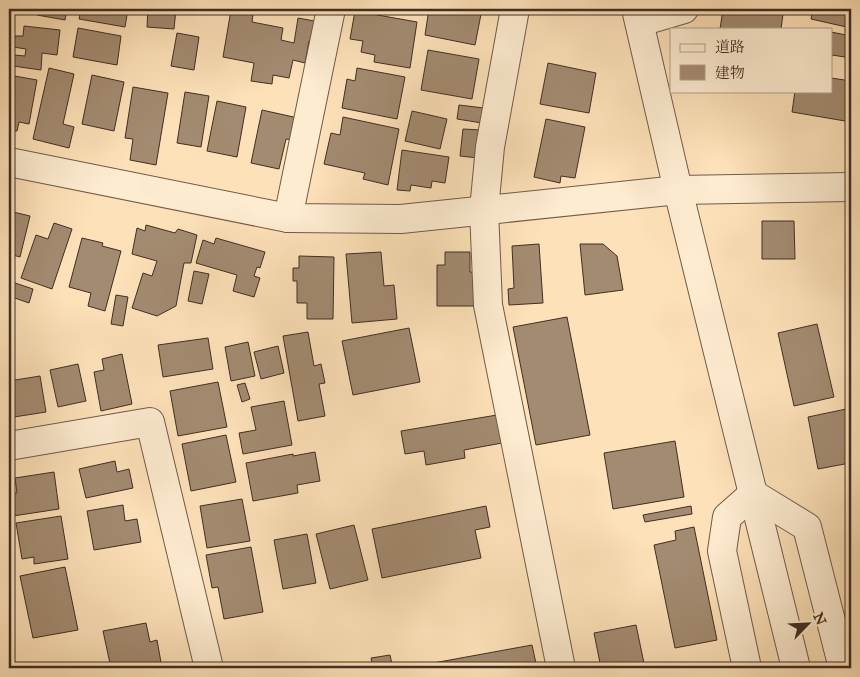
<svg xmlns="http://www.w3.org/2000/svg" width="860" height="677" viewBox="0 0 860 677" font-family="'IM FELL Great Primer','Noto Serif JP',serif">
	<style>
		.building { fill: #a38b71; stroke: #412e24 }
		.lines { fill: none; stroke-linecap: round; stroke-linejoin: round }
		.minor-casing { stroke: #705b49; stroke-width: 30 }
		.minor { stroke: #feecd1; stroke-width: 28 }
	</style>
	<rect width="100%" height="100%" fill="#fde1b8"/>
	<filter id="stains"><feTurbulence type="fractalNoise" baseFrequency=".004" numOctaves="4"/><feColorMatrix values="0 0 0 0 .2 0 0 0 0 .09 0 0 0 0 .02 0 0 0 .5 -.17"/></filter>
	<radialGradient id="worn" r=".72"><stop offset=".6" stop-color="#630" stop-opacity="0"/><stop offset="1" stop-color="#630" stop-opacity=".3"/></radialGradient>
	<g class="building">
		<polygon points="38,9 67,9 65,20 37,15"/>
		<polygon points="81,9 128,9 125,27 79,19"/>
		<polygon points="148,9 176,9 174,29 147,27"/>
		<polygon points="429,9 482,9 475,45 425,35"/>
		<polygon points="723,9 747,9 783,14 781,29 720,29"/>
		<polygon points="813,9 851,9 851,28 811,19"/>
		<polygon points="231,10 253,14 252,22 283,28 281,40 294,43 298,18 320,22 316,42 309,41 305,63 293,60 289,78 273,75 272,84 251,81 254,63 223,57"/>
		<polygon points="355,11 417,22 410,68 374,62 375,55 361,52 363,41 350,39"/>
		<polygon points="24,26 60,30 57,55 42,53 41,70 13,66 14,55 25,56 26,49 13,47 15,36 23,36"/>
		<polygon points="78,28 121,36 117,65 73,57"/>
		<polygon points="831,32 851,36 851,58 832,55 831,60"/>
		<polygon points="177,33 199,37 194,70 171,66"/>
		<polygon points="428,50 479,59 472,99 421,90"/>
		<polygon points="548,63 596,73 589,113 540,104"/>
		<polygon points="49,68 74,74 63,124 74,127 69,148 33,139"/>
		<polygon points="357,68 405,77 397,119 342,108 347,79 355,81"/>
		<polygon points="9,75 37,80 29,124 19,122 17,131 9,130"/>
		<polygon points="92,75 124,82 114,131 82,124"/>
		<polygon points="831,78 851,81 851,122 792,112 795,91 831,91"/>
		<polygon points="133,87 168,93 156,165 130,160 133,139 125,138"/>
		<polygon points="185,92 209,96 201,147 177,143"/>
		<polygon points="217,101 246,107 237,157 207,151"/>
		<polygon points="459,105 484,108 482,123 457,119"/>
		<polygon points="262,110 298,118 293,140 286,139 279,169 251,163"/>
		<polygon points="412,111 447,119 440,149 405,141"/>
		<polygon points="343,117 399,129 388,185 363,179 365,173 324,164 331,133 340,135"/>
		<polygon points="546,119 585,127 575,178 561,176 560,183 534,177"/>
		<polygon points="463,129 481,130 478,158 460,156"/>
		<polygon points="402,150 449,157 445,183 432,181 431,188 411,185 410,191 397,190"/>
		<polygon points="9,211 30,216 20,257 9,254"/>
		<polygon points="762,221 794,221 795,259 762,259"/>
		<polygon points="54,223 72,229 52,289 21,278 36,235 48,239"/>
		<polygon points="146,225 175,233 178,229 197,235 191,263 184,263 176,306 157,316 132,308 143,273 152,276 157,261 132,254 137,228 145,231"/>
		<polygon points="82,238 103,243 102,246 121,251 105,311 88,306 91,293 69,287"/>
		<polygon points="216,238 265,252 260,268 257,267 254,276 260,278 254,297 233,291 237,275 196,263 203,240 214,244"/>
		<polygon points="539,244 543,303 509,305 508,289 514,288 512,246"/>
		<polygon points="580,244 603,244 617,256 623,290 585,295"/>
		<polygon points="381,252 384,286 394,285 397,319 352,323 346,254"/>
		<polygon points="445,252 470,252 470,272 479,273 479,306 437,306 437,265 445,265"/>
		<polygon points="299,256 334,257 333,319 307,319 307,303 297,303 297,281 293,281 293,268 299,268"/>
		<polygon points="194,271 209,274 202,304 188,301"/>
		<polygon points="9,281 33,289 29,303 9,296"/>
		<polygon points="116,295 128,297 123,326 111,324"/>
		<polygon points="567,317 590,435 536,445 513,327"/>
		<polygon points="817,324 834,397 794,406 778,333"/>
		<polygon points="409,328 420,382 353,395 342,341"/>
		<polygon points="308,332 314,366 321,364 325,383 319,384 325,416 298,421 283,336"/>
		<polygon points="208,338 213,369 163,377 158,345"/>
		<polygon points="248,342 255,376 231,381 225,347"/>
		<polygon points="278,346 284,373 261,379 254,352"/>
		<polygon points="122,354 132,404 101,411 94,372 104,370 102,359"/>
		<polygon points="78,364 86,401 58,407 50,370"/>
		<polygon points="40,376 46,412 14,417 9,381"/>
		<polygon points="218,382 227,427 178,436 170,391"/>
		<polygon points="245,383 250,399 242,402 237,385"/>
		<polygon points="284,401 292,445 243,454 239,433 256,430 251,407"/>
		<polygon points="851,408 851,471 850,463 818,469 808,417"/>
		<polygon points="497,415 502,443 464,450 465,458 426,465 424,451 405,454 401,431"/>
		<polygon points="226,435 236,482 191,491 182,444"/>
		<polygon points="675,441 684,497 613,509 604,453"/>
		<polygon points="315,452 320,481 297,485 298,493 253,501 246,463 293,454 293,456"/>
		<polygon points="115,461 117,472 129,469 133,488 86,498 79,469"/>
		<polygon points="54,472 59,509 13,516 10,494 17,493 15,478"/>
		<polygon points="242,499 250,541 207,548 200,506"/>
		<polygon points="123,505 125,521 137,519 141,542 94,550 87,511"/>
		<polygon points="486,506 490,527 475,530 481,558 382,578 372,529"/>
		<polygon points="691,506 692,514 645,522 643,515"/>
		<polygon points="61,516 68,559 34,564 34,557 22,559 16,523"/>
		<polygon points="354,525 368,580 330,589 316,534"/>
		<polygon points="694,527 717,640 675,648 654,545 676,540 675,531"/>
		<polygon points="307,534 316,583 283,589 274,540"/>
		<polygon points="251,547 263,612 224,619 218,587 212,588 206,555"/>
		<polygon points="65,567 78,630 33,638 20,576"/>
		<polygon points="146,623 150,642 157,640 162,668 111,668 103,631"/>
		<polygon points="636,625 645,668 601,668 594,633"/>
		<polygon points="532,645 537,668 429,668 428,664"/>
		<polygon points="390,655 392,664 401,663 402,668 373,668 371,658"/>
	</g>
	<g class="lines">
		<defs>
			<g id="minor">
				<polyline points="515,9 490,147 484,210 488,305 561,668"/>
				<polyline points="636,9 678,190 796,668"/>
				<polyline points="640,22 684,9"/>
				<polyline points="9,162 288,218 401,219 678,190 851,187"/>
				<polyline points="288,218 331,9"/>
				<polyline points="9,446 150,422 209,668"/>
				<polyline points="747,668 722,551 727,517 753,494 807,527 843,668"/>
			</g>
		</defs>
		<use href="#minor" class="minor-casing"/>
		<use href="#minor" class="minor"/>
	</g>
	<rect width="860" height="677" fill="none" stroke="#fde1b8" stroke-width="30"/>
	<rect x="10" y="10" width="840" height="657" fill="none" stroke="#412e24" stroke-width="2.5"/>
	<rect x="15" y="15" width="830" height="647" fill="none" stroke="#412e24"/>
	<rect x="670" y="28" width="162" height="65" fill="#feecd1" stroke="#b2a08c"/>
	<rect x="680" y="44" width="25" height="8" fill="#feecd1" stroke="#b2a08c"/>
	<text x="715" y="52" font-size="15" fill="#412e24">道路</text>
	<rect x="680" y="65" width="25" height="15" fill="#a38b71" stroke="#b2a08c"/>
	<text x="715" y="78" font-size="15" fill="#412e24">建物</text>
	<g transform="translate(808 624) rotate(66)" stroke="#feecd1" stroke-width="4" paint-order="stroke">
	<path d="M0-4L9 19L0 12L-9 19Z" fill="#412e24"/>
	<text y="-8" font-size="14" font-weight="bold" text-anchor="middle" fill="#412e24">N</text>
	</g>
	<rect width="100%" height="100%" filter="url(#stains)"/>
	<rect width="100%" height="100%" fill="url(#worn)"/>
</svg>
